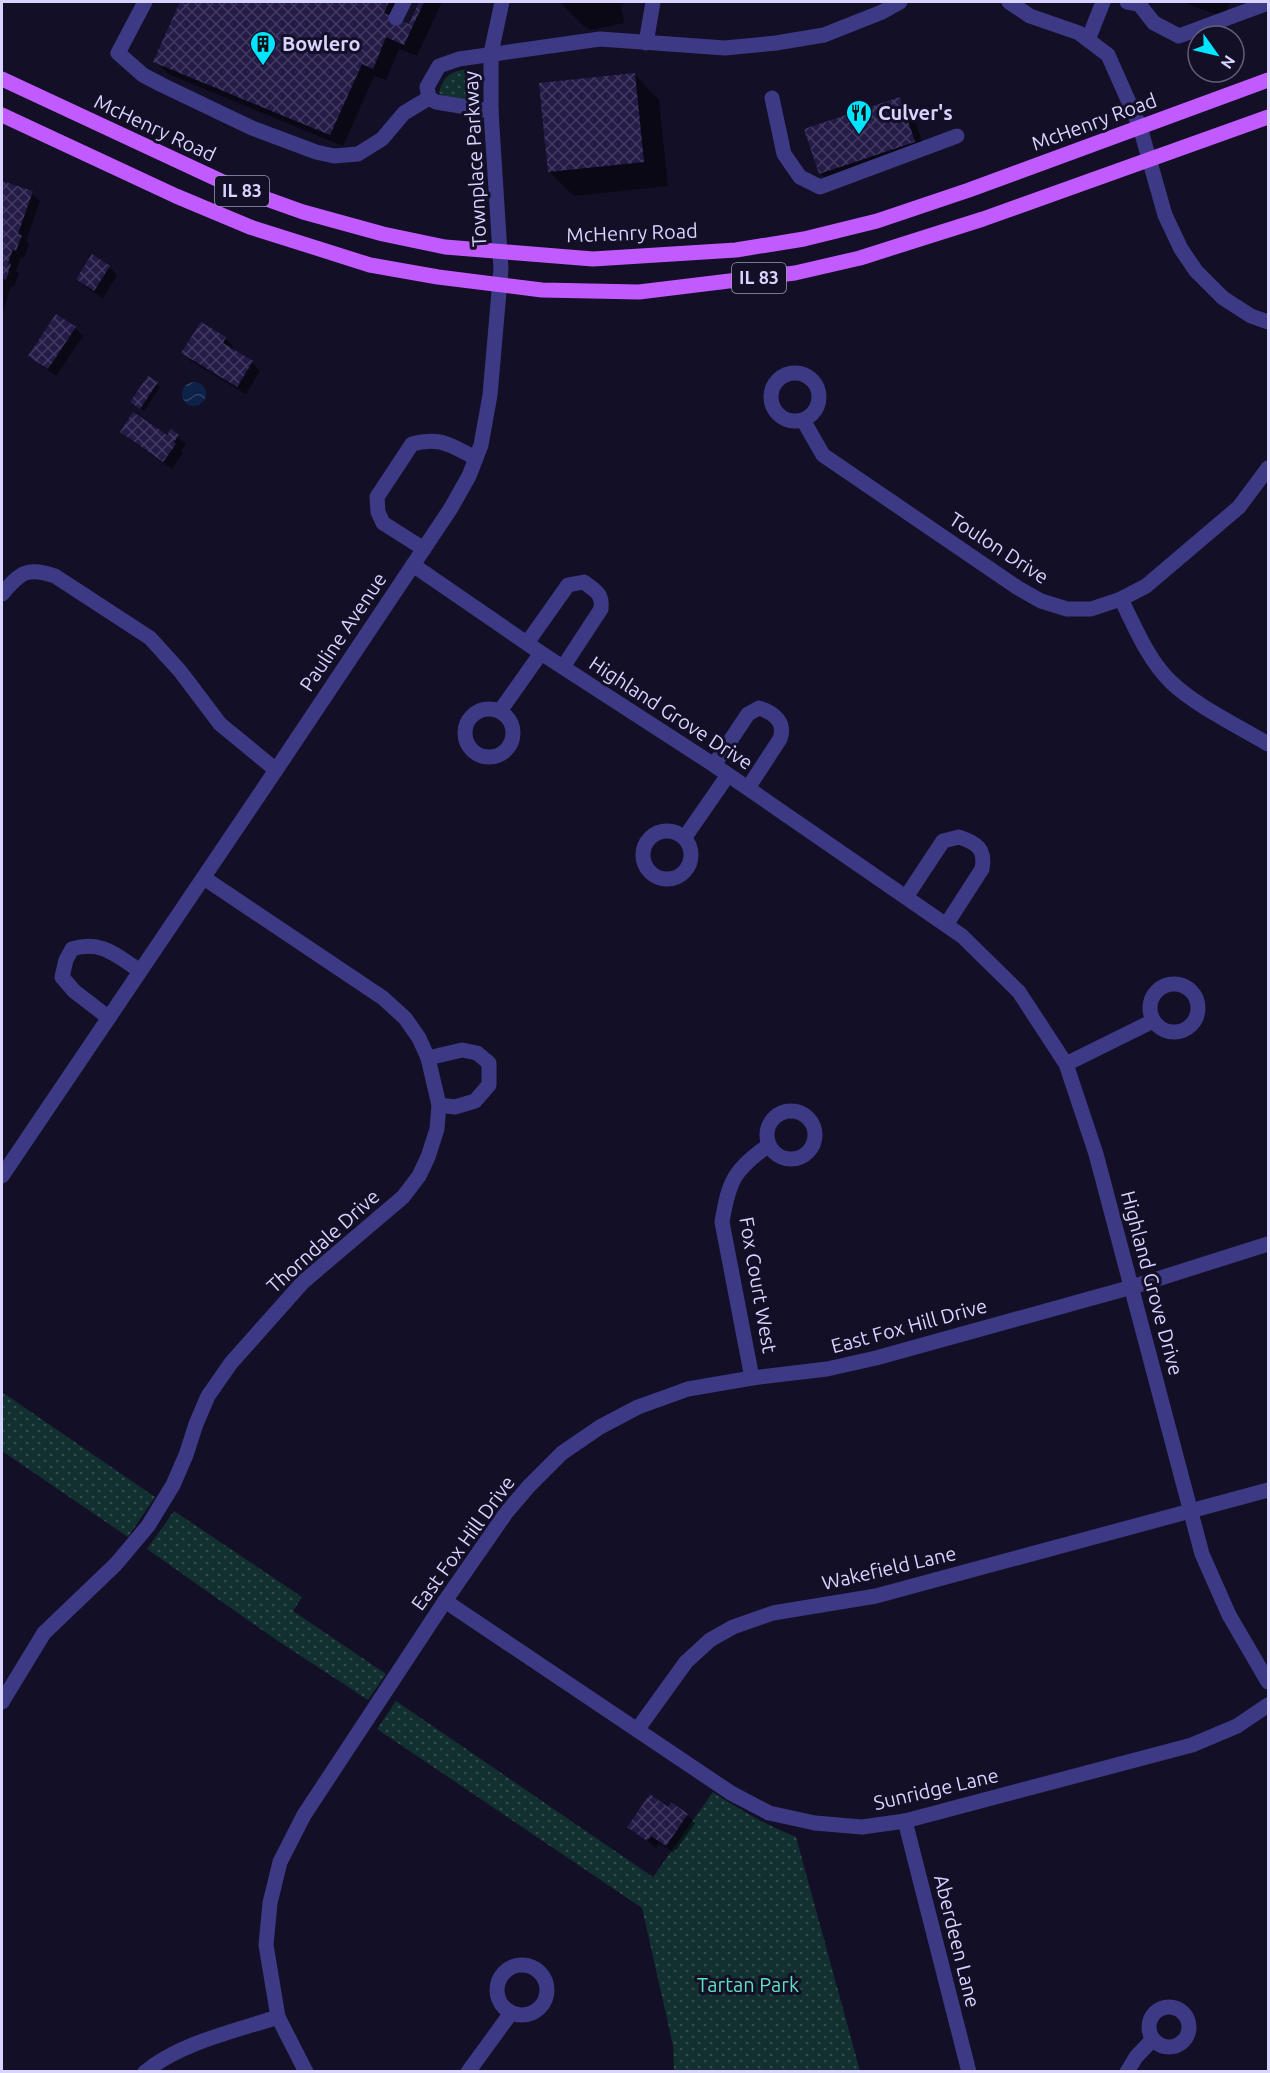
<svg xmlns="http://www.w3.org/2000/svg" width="1270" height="2073" viewBox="0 0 1270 2073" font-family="Ubuntu,sans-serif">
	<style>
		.grass { fill: url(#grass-dots) }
		.water { fill: url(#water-waves) }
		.shadow { fill: #0007 }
		.building { fill: url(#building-cross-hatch) }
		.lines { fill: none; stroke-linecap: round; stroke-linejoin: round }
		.minor { stroke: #3d3a85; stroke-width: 15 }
		.major { stroke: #c25bff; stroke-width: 15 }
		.labels { text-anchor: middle; stroke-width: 6; stroke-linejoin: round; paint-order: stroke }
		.shield { fill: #130f26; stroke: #9e99be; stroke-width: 1.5 }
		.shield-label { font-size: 18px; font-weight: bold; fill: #d9d4ff }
		.poi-label { font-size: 20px; font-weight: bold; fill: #d9d4ff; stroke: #130f26; text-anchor: start }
		.street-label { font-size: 20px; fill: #d9d4ff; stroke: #130f26 }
		.park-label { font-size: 20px; fill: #5fe0c0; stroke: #130f26 }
	</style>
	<defs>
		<pattern id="grass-dots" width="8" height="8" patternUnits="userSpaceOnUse" patternTransform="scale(1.5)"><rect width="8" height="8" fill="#12302f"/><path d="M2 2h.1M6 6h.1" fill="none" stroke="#344d4e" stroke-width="1.8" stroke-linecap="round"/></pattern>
		<pattern id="water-waves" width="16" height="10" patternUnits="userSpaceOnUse" patternTransform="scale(1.5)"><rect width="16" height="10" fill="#0c2248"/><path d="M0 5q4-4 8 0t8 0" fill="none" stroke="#2f4163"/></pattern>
		<pattern id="building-cross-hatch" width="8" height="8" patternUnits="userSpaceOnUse" patternTransform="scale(1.5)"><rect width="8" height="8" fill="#241b47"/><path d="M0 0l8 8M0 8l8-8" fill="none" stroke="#433b63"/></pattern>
	</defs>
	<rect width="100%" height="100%" fill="#130f26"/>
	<g class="grass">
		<path d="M469 69 472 72 469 99 467 102 442 95 439 93C443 75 452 71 469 69Z"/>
		<polygon points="2,1392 155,1497 128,1537 2,1451"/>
		<polygon points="174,1511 302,1597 293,1611 386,1674 368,1700 275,1639 147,1549"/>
		<path d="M396 1701 653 1877 713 1792C740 1810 766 1825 796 1837L860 2071H674L673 2045 642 1908 377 1729Z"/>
	</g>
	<circle class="water" cx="194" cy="394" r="12"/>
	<g class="shadow">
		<polygon points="188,2 407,2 398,21 410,26 421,2 442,2 417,56 399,49 386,80 374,76 343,146 168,74 155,61"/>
		<polygon points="560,2 625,2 621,7 624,23 591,30 585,27"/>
		<polygon points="1182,2 1230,2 1224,17"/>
		<polygon points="635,75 659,100 668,186 574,196 549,171"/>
		<polygon points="900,99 912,111 926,154 832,186 820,173"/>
		<polygon points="2,183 32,193 40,201 26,241 29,244 24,258 21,256 16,271 19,274 14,287 11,286 2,315"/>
		<polygon points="109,267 117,275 103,298 86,287 78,279"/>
		<polygon points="75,328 83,336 56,376 38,363 30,355"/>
		<polygon points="225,338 233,346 231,350 252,362 260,371 246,394 191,361 183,353"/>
		<polygon points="148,378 160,387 144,411 136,405"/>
		<polygon points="171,431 186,444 181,451 183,453 172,469 130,440 122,432 167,437"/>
		<polygon points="669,1809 687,1815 695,1823 674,1853 659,1843 656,1848 629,1827"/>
	</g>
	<g class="building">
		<polygon points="180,2 185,4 186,2 389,2 384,13 409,24 419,2 424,2 404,45 386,37 373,69 362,64 330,135 153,62"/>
		<polygon points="635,73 644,162 548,172 539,83"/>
		<polygon points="900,97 915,142 819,174 804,129"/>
		<polygon points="2,181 33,191 18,234 22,235 16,251 13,249 8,263 11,264 6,280 2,278"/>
		<polygon points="92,254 110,266 94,291 76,279"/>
		<polygon points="56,314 76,327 48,369 28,356"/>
		<polygon points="201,322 226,337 223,343 253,361 237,387 181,353"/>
		<polygon points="148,376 158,382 140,409 130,402"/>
		<polygon points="133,412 167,435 171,429 179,435 174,442 176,444 163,462 120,432"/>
		<polygon points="650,1794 668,1807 671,1802 688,1814 666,1846 651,1836 647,1841 627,1827"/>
	</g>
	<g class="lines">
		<g class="minor">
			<polyline points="145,2 118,53 143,75 162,85 252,128 316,152 334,156 358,154 382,139 404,113 429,98"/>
			<polyline points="1009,2 1030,16 1079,33 1108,55 1140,127 1165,215 1181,249 1196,271 1223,298 1251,316 1268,322"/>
			<polyline points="1127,2 1139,4 1154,23 1179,36 1268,3"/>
			<polyline points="396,18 404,2"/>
			<polyline points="1088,40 1103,2"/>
			<polyline points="646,43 653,2"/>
			<polyline points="772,98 784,154 800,177 820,187 957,136"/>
			<polyline points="491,111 436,102 429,98 427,87 439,66 459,59 600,39 725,48 776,43 824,35 882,12 900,2"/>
			<circle cx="795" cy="397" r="24"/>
			<polyline points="803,420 823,455 1018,588 1041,601 1067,609 1091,609 1121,599 1146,586 1239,507 1268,468"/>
			<path d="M424 549 383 523 378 512 377 497 412 444C441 436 451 446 476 458"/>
			<polyline points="413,565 541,653 714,765 962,936 1019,992 1066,1064 1096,1154 1202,1554 1229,1615 1268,1682"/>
			<path d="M2 594C20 573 27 566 55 576L150 638 180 671 220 724 276 770"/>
			<path d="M1121 599C1135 627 1148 660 1171 682 1196 706 1238 726 1268 744"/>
			<path d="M527 643 568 585 584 582C595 591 603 593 601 609L563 667"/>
			<circle cx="489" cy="733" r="24"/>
			<polyline points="500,711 541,653"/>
			<path d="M714 765 748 714 759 708C774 713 786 722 780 739L748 788"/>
			<circle cx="667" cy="855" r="24"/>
			<polyline points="685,837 728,775"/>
			<path d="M906 897 943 841 959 837C977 843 986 849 982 869L946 925"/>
			<circle cx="1174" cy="1008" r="24"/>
			<path d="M109 1018 74 991 62 977 66 960 72 949C102 940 116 955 140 971"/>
			<polyline points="428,1058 462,1050 477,1053 489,1063 489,1085 475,1101 455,1107 439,1105"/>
			<polyline points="1066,1064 1153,1021"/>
			<circle cx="791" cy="1135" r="24"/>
			<polyline points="2,1176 276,770 451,508 469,476 481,445 490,395 501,269 491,111 491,53 502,2"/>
			<path d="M752 1378 722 1222C729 1180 734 1170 769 1145"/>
			<polyline points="445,1601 731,1793 769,1813 815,1823 862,1827 905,1821 1192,1745 1237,1726 1268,1705"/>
			<polyline points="2,1702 44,1633 116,1564 148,1526 173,1485 186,1455 196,1424 208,1396 231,1363 303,1282 403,1197 419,1176 428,1157 437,1129 439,1105 428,1058 419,1038 405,1018 383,998 204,878"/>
			<polyline points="637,1730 686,1662 710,1640 733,1627 773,1613 876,1596 1268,1490"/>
			<polyline points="905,1821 969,2072"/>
			<circle cx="522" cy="1990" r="25"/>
			<circle cx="1169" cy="2027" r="20"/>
			<path d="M145 2072C180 2043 235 2031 278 2017"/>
			<polyline points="306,2072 278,2017 266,1945 270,1903 280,1862 304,1815 445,1601 506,1513 529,1486 562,1453 600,1427 638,1407 688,1389 752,1378 827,1369 876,1358 1132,1287 1268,1244"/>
			<polyline points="468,2072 511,2013"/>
			<polyline points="1127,2072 1136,2057 1153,2039"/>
		</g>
		<g class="major">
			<polyline points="2,79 236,188 303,212 383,234 445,247 593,259 736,250 804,239 877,221 969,190 1268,80"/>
			<polyline points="2,115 176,196 250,227 370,265 438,277 542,290 639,292 795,273 860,258 983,219 1268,117"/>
		</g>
	</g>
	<defs>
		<symbol id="building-pin" viewBox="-11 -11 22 30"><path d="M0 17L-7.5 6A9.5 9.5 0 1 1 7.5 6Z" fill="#00e5ff" stroke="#130f26"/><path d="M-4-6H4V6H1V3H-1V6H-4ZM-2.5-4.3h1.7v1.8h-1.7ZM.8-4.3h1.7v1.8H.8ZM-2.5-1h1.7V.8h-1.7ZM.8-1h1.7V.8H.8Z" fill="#111"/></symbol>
		<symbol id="restaurant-pin" viewBox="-11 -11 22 30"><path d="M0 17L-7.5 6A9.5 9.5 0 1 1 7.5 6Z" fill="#00e5ff" stroke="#130f26"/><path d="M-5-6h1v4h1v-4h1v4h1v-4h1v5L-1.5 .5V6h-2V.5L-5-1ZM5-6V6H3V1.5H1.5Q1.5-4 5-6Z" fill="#111"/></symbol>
	</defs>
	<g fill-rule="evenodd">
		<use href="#building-pin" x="248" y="29" width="30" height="40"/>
		<use href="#restaurant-pin" x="844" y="98" width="30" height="40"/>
	</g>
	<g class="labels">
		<g class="shield">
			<rect x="215" y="176" width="54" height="30" rx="4.5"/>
			<rect x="732" y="263" width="54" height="30" rx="4.5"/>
		</g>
		<g class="shield-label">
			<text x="242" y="197">IL 83</text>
			<text x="759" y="284">IL 83</text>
		</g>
		<g class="poi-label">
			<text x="282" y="51">Bowlero</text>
			<text x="878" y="120">Culver's</text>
		</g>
		<g class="street-label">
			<text transform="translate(1094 122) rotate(-20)" y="7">McHenry Road</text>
			<text transform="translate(155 128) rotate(25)" y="7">McHenry Road</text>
			<text transform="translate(475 159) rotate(-93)" y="7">Townplace Parkway</text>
			<text transform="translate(632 233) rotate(-2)" y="7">McHenry Road</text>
			<text transform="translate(999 548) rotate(33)" y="7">Toulon Drive</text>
			<text transform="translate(343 632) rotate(-56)" y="7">Pauline Avenue</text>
			<text transform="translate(671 713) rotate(33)" y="7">Highland Grove Drive</text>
			<text transform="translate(323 1241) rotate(-42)" y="7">Thorndale Drive</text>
			<text transform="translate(1152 1283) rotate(75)" y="7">Highland Grove Drive</text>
			<text transform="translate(758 1285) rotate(80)" y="7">Fox Court West</text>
			<text transform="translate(909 1326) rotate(-15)" y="7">East Fox Hill Drive</text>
			<text transform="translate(463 1543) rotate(-54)" y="7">East Fox Hill Drive</text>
			<text transform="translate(889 1568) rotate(-13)" y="7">Wakefield Lane</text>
			<text transform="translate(936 1789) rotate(-13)" y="7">Sunridge Lane</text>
			<text transform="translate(957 1941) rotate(76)" y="7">Aberdeen Lane</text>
		</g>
		<g class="park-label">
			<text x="748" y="1992">Tartan Park</text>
		</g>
	</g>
	<rect width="1270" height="2073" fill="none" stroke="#d9d4ff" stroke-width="6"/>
	<g transform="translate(1216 54) rotate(124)"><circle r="28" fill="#130f26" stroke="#625e7d" stroke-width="1.5"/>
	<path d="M0-4.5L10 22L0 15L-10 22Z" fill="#00e5ff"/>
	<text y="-9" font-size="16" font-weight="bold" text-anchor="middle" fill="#d9d4ff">N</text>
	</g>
</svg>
